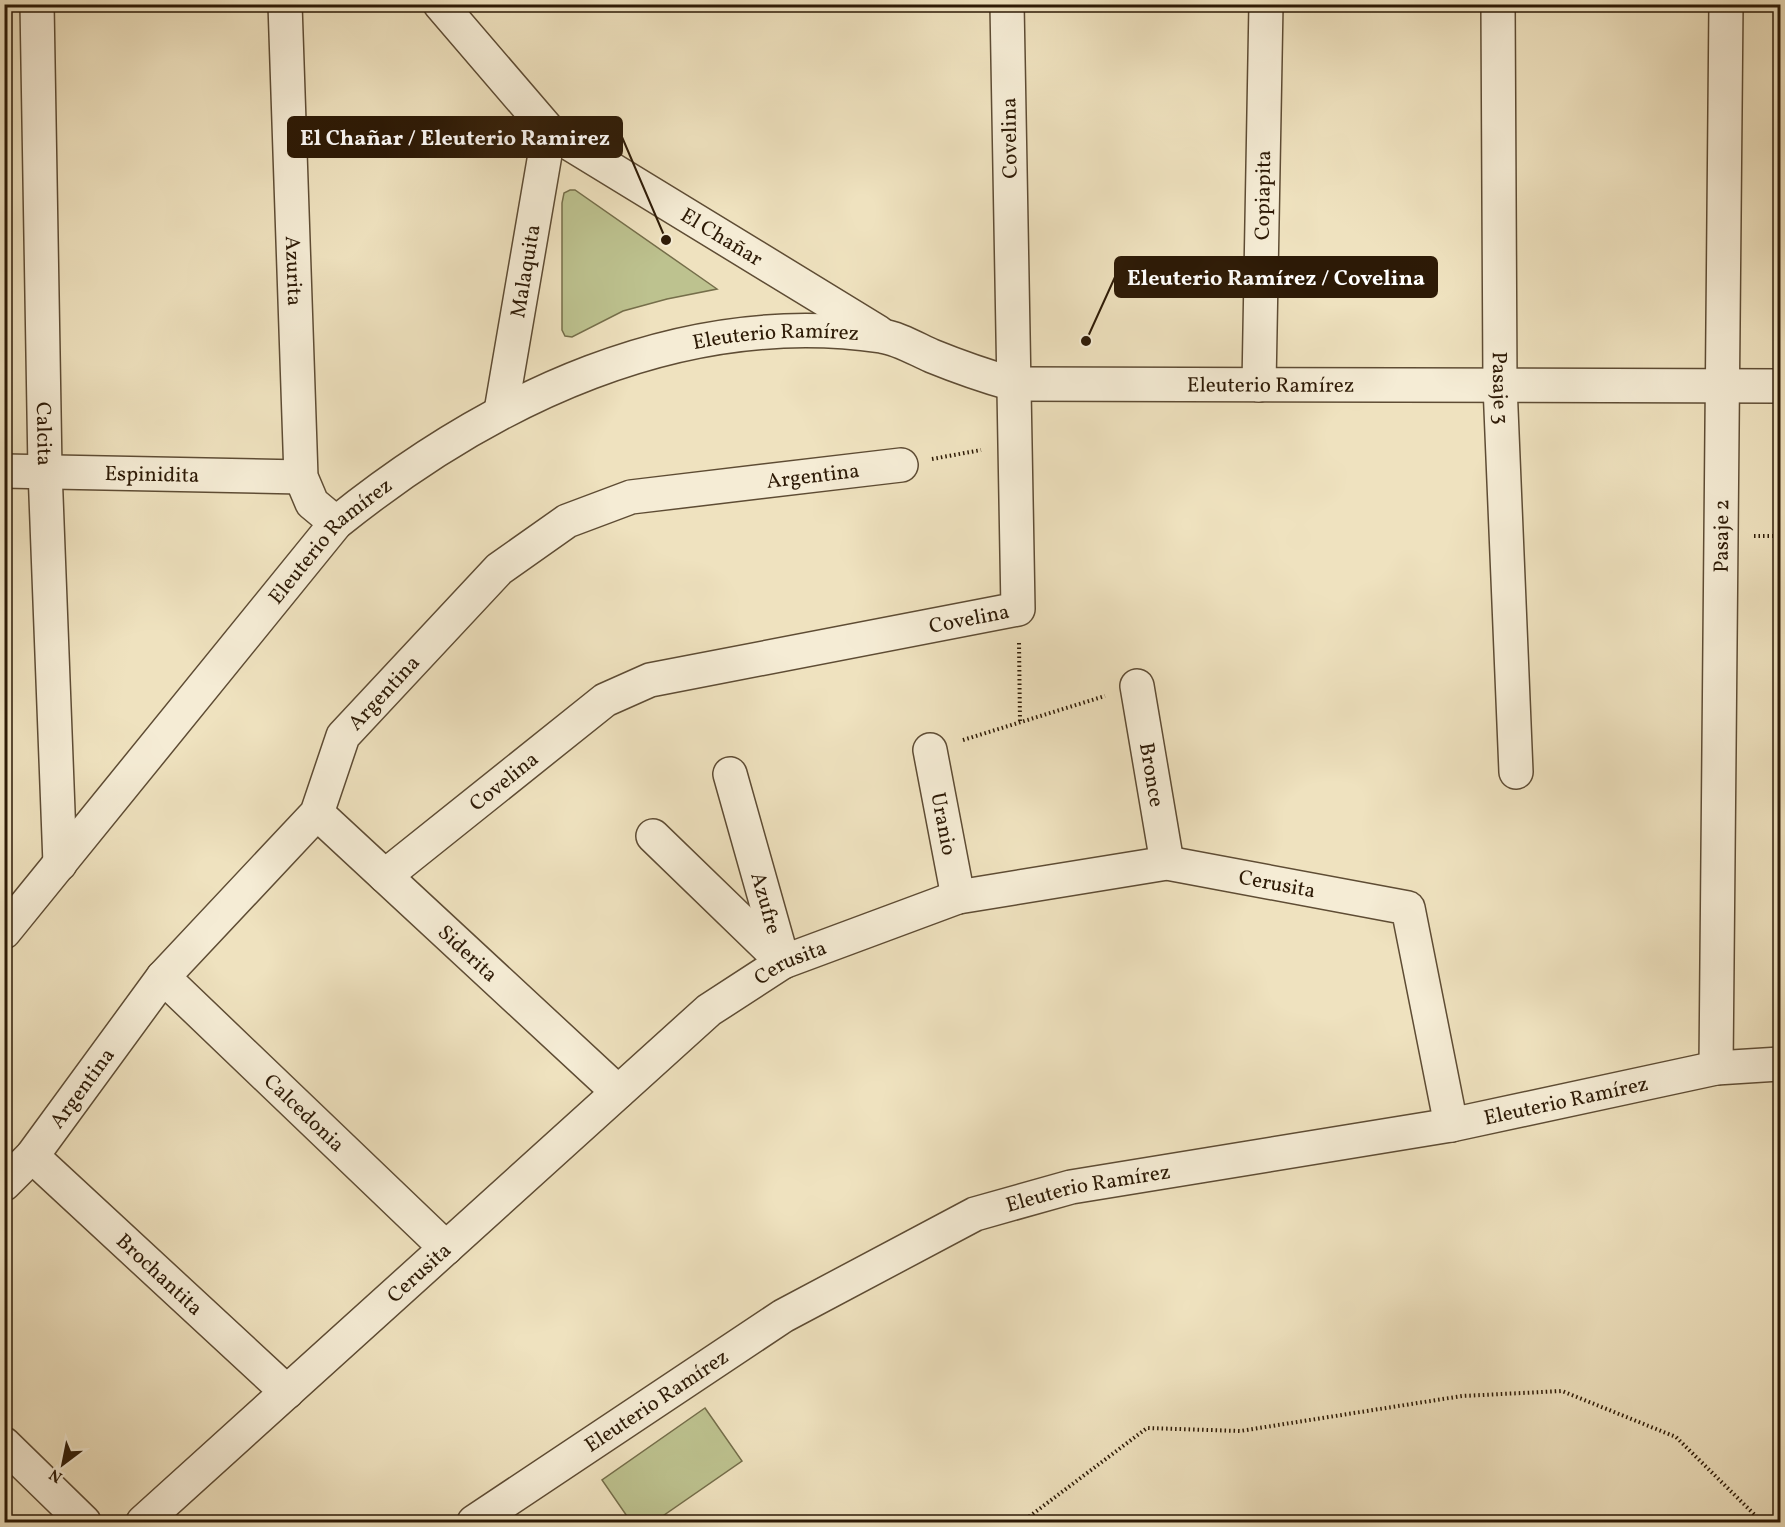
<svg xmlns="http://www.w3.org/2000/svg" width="1785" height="1527" viewBox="0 0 1785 1527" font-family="Vollkorn,serif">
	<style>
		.green { fill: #bdc28f; stroke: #756e4a; stroke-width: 1.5 }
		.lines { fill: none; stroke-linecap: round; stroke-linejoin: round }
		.minor-casing { stroke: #5e4c34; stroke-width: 36 }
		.path { stroke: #2d1a06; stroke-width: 4; stroke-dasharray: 1.5 3; stroke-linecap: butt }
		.minor { stroke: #f5ecd5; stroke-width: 33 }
		.labels { text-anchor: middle; stroke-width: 6; stroke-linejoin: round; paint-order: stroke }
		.street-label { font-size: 21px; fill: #2d1a06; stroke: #f5ecd5 }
		.leader { fill: none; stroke: #2d1a06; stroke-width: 2 }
		.callout-dot { fill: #2d1a06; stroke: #f5ecd5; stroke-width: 2 }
		.callout { fill: #2d1a06; stroke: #2d1a06; stroke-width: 2 }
		.callout-label { font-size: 22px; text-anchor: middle; font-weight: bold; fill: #fff }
	</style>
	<rect width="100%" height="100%" fill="#efe2bf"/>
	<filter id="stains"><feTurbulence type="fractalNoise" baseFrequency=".00333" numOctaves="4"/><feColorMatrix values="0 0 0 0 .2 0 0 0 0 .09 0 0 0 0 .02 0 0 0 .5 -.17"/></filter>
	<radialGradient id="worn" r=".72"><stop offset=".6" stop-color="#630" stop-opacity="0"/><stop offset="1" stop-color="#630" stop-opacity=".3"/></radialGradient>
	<g class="green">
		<polygon points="570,190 575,190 717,289 667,299 623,311 572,337 565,336 562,330 562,203 564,193"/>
		<polygon points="705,1408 742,1461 654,1522 631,1522 602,1480"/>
	</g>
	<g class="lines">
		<defs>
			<g id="minor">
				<path id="s1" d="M37 4 45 470 60 864"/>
				<path id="s2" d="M285 4 301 477 312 503 336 523"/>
				<path id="s3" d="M440 4 549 131 878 332"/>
				<path id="s4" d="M1498 4 1500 385 1516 772"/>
				<path id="s5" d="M1259 385 1266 4"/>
				<path id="s6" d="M501 411 549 131"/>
				<path id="s7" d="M4 471 301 477"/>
				<path id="s8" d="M1137 686 1167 863"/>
				<path id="s9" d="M930 750 958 897"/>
				<path id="s10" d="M730 774 783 962"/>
				<path id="s11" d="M317 813 618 1092"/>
				<polyline points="653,836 781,960"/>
				<path id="s12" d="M385 876 605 700 650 680 1018 609 1007 4"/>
				<path id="s13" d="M4 932 336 523C490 399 680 307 881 336 898 338 916 349 932 356 959 367 985 376 1013 384L1780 386"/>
				<path id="s14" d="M163 977 446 1248"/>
				<path id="s15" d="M1716 1068 1726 4"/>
				<path id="s16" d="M32 1156 287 1392"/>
				<path id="s17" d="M4 1184 32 1156 163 977 317 813 343 736 499 569 567 521 631 497 901 465"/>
				<polyline points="4,1444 84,1522"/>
				<path id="s18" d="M143 1522 709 1010 783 962 958 897 1167 863 1408 908 1451 1125"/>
				<path id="s19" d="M474 1522 783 1316 975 1214 1071 1187 1451 1125 1716 1068 1780 1064"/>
			</g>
		</defs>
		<use href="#minor" class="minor-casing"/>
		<g class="path">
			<polyline points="932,459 981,450"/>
			<polyline points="1754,536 1780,536"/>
			<polyline points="1019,643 1020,722"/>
			<polyline points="963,740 1105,696"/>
			<polyline points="1022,1522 1147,1428 1240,1431 1462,1396 1562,1391 1676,1437 1762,1522"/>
		</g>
		<use href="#minor" class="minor"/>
	</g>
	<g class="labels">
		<g class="street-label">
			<text transform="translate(1009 138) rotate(-91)" y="7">Covelina</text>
			<text dy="7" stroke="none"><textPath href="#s5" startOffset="190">Copiapita</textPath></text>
			<text dy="7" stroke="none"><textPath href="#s3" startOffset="370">El Chañar</textPath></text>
			<text dy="7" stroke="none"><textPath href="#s2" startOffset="267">Azurita</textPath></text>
			<text dy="7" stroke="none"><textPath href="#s6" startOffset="142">Malaquita</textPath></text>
			<text dy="7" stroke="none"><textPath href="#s13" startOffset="1014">Eleuterio Ramírez</textPath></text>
			<text dy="7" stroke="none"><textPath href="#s13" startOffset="1518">Eleuterio Ramírez</textPath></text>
			<text dy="7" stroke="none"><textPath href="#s4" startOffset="384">Pasaje 3</textPath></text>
			<text dy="7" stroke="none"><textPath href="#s1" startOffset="430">Calcita</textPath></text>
			<text dy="7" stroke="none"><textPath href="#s7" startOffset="148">Espinidita</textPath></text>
			<text dy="7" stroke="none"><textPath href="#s17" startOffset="1131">Argentina</textPath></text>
			<text dy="7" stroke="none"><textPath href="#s15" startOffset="532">Pasaje 2</textPath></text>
			<text dy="7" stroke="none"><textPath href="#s13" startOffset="510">Eleuterio Ramírez</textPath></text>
			<text dy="7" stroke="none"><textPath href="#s12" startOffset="656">Covelina</textPath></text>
			<text dy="7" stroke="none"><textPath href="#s17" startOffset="627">Argentina</textPath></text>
			<text dy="7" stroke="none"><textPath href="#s8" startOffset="90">Bronce</textPath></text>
			<text dy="7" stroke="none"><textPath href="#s12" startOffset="152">Covelina</textPath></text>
			<text dy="7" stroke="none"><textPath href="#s9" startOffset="75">Uranio</textPath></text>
			<text dy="7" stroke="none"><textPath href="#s18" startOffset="1362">Cerusita</textPath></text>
			<text dy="7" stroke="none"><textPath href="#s10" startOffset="134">Azufre</textPath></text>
			<text dy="7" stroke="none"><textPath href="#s11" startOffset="206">Siderita</textPath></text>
			<text dy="7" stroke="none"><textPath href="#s18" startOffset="858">Cerusita</textPath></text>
			<text dy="7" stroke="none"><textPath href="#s17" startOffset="124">Argentina</textPath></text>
			<text dy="7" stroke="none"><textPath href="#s19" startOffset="1191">Eleuterio Ramírez</textPath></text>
			<text dy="7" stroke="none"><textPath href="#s14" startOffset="196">Calcedonia</textPath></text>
			<text dy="7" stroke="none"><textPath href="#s19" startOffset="705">Eleuterio Ramírez</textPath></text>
			<text dy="7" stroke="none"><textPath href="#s18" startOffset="372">Cerusita</textPath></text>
			<text dy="7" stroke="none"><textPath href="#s16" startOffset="174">Brochantita</textPath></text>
			<text dy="7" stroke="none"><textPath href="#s19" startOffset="219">Eleuterio Ramírez</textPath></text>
		</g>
	</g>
	<path class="leader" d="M666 240L622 137M1086 341L1115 277"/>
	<g class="callout-dot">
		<circle cx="666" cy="240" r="6"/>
		<circle cx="1086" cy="341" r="6"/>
	</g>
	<g class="callout">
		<rect x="288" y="117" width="334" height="40" rx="6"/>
		<rect x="1115" y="257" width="322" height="40" rx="6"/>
	</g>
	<g class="callout-label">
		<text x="455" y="145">El Chañar / Eleuterio Ramirez</text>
		<text x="1276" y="285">Eleuterio Ramírez / Covelina</text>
	</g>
	<rect width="1785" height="1527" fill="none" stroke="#efe2bf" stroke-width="24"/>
	<rect x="6" y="6" width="1773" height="1515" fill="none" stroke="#2d1a06" stroke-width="3"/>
	<rect x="12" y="12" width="1761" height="1503" fill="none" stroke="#2d1a06" stroke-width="1.5"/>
	<g transform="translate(63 1464) rotate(212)" stroke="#f5ecd5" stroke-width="4.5" paint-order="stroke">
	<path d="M0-4.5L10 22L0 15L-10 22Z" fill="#2d1a06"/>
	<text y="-9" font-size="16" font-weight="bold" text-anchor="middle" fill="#2d1a06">N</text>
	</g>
	<rect width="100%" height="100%" filter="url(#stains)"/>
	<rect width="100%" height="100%" fill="url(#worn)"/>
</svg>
